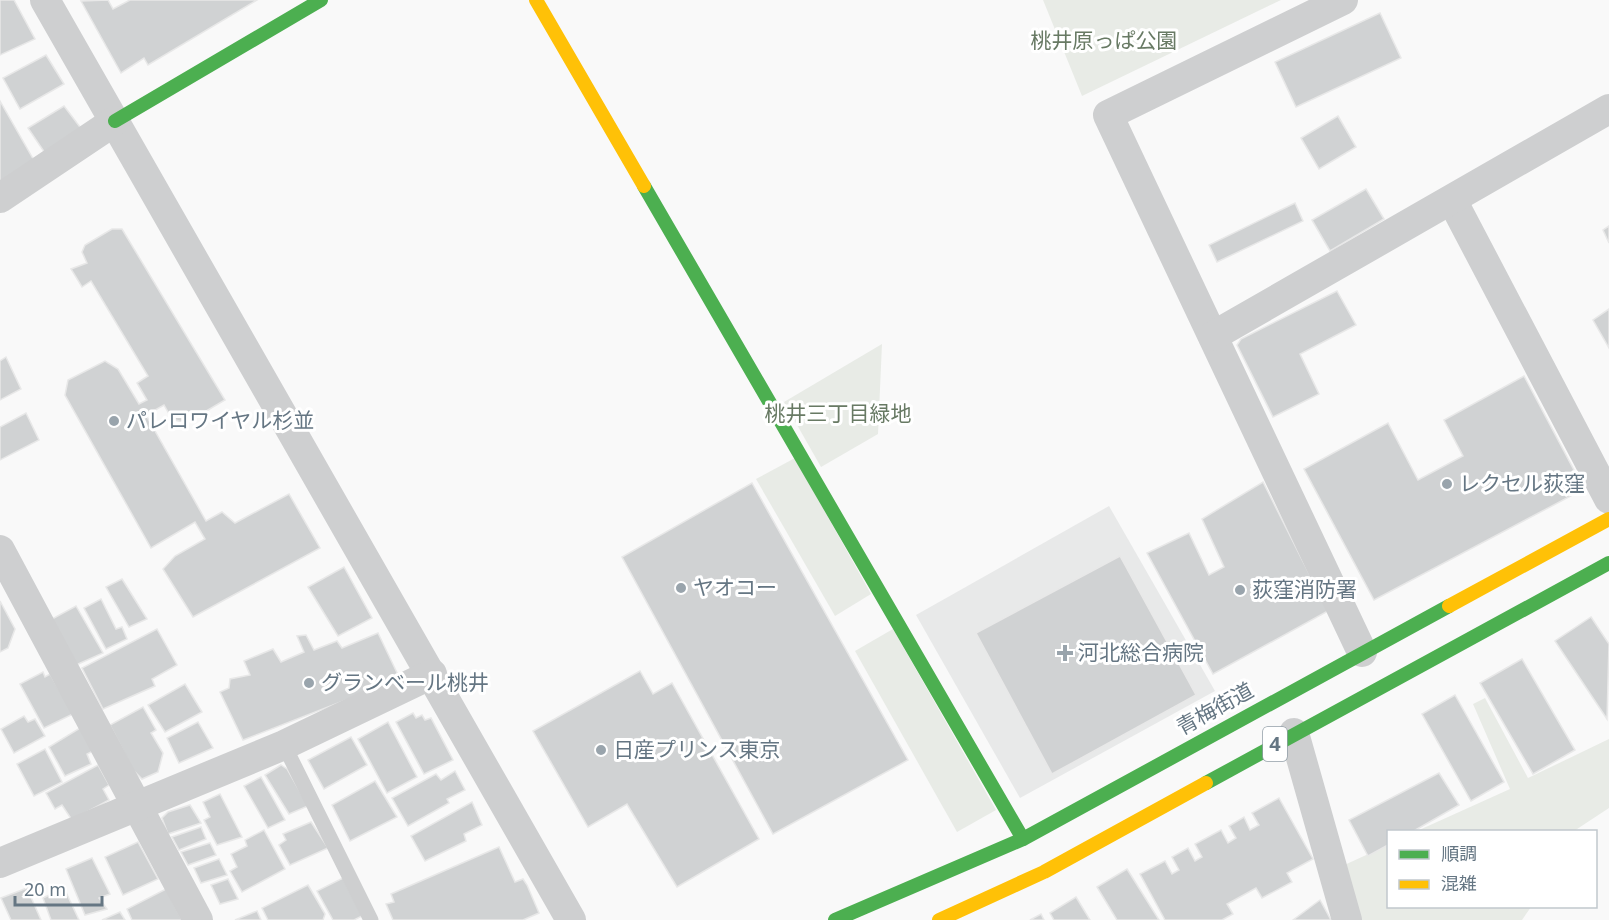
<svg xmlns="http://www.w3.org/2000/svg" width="1609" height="920" viewBox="0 0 1609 920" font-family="'Noto Sans','Noto Sans JP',sans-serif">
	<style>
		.built { fill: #e8e9e9 }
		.green { fill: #e8ebe6 }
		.building { fill: #d0d2d3; stroke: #e8e8e8; stroke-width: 1.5 }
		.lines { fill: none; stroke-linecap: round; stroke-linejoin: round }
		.lane { stroke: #cecfd0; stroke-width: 15 }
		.street { stroke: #cecfd0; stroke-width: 30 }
		.fast { stroke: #4caf50; stroke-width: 14 }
		.slow { stroke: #ffc107; stroke-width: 14 }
		.poi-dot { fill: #99a4ac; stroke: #fff; stroke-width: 2 }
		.labels { text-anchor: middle; stroke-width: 6; stroke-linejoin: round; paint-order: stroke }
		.shield { fill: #fff; stroke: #939fa8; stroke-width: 1.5 }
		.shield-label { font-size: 20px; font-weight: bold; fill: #657683 }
		.park-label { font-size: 21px; fill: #687a64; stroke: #fff }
		.poi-label { font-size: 21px; fill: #657683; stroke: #fff; text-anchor: start }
		.street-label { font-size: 21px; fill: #657683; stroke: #fff }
	</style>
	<rect width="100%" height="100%" fill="#f9f9f9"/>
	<polygon class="built" points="1109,506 1215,691 1020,798 916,615"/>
	<g class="green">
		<polygon points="1043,0 1281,0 1082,96"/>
		<polygon points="882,344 878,434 821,467 784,402"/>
		<polygon points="795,458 871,594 835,616 756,479"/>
		<polygon points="893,629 996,810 957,832 855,651"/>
		<polygon points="1485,698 1528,778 1609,739 1609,808 1574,831 1417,831 1510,789 1473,704"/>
		<polygon points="1388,845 1388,906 1531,907 1522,920 1358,920 1340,867"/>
	</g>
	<g class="building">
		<polygon points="0,0 14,0 35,39 0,55"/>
		<polygon points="108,0 113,9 130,0 257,0 148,65 144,58 121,73 81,1"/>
		<polygon points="1380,13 1401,58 1296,107 1275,62"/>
		<polygon points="46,55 64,84 20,109 3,78"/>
		<polygon points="0,101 36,164 0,183"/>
		<polygon points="64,106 83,131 47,156 28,128"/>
		<polygon points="1338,116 1356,147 1319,169 1301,138"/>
		<polygon points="1366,189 1384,219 1330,251 1312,220"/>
		<polygon points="1295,203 1303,221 1217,262 1209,245"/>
		<polygon points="1609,226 1609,243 1603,230"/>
		<polygon points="112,229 122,229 225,400 186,423 172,419 164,405 146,415 206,521 222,512 235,523 289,494 320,548 193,617 163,569 175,556 205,539 195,522 151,548 65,395 68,380 105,361 118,369 139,404 147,400 137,383 148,376 91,281 82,287 71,269 87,263 82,252 85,245"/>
		<polygon points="1337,291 1356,325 1300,354 1319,394 1273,417 1237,345 1241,339"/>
		<polygon points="1609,309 1609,348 1593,320"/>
		<polygon points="6,357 21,389 0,400 0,361"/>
		<polygon points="1524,376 1584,489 1374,600 1304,469 1388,423 1418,480 1463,456 1444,420"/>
		<polygon points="26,413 39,440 0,460 0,427"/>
		<polygon points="1263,482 1328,611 1213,674 1147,553 1189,533 1209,575 1224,567 1202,519"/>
		<polygon points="752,483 908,760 773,834 622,557"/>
		<polygon points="1120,556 1196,695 1052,774 976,633"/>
		<polygon points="344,567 372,618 338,636 308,587"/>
		<polygon points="122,579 147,619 129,627 106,587"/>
		<polygon points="101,599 116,629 122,627 127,639 106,649 84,608"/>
		<polygon points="0,601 15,629 8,648 0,652"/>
		<polygon points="76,606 103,653 76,665 52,619"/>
		<polygon points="1591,617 1609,644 1607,719 1555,641"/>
		<polygon points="157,629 177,665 152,679 155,686 103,709 82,668"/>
		<polygon points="378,633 400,679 243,740 220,692 229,688 230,679 250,675 244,661 273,649 281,662 304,652 297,636 306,635 314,650 337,641 342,648"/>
		<polygon points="1522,659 1575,750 1533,774 1480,683"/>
		<polygon points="640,671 653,694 672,683 759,839 677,887 627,804 588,827 533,731"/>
		<polygon points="43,672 45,677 50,674 73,714 44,728 20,684"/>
		<polygon points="185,684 202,712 165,732 148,705"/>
		<polygon points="1455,695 1504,782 1471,801 1422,714"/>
		<polygon points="143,707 156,730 151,733 163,753 158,772 142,779 133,770 110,725"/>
		<polygon points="413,713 416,718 422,715 425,720 431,718 453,760 424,774 396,722"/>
		<polygon points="24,716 28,722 35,719 45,736 14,753 1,729"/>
		<polygon points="198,722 213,748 179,763 167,738"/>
		<polygon points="388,722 417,777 387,793 358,739"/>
		<polygon points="80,728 93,751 87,754 91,764 65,776 49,747"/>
		<polygon points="351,737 367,765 324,789 308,760"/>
		<polygon points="45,749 62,782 34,796 17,764"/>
		<polygon points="98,765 109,785 103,789 109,800 72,820 62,805 55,809 46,793"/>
		<polygon points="281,765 287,769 308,806 289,814 265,775"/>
		<polygon points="455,771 465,790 447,799 449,803 408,826 392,798 436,774 441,780"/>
		<polygon points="1439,773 1459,805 1412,832 1388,832 1388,845 1368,856 1349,820"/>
		<polygon points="261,777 285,820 268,828 244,786"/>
		<polygon points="375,781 397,817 350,841 332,805"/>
		<polygon points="220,794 242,837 217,845 204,820 210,817 203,802"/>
		<polygon points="1279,798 1313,859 1287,873 1292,882 1262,898 1256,888 1227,904 1233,914 1222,920 1165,920 1140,874 1165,861 1172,874 1179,870 1172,857 1188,848 1195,861 1202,857 1195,844 1221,830 1228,843 1236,838 1229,826 1244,817 1250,830 1259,825 1252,813"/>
		<polygon points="472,802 482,825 464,834 466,841 425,861 411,836"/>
		<polygon points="190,805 201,823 168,834 162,818 168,812"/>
		<polygon points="311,822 328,848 290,865 279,845 286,840 283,834"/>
		<polygon points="201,827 206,839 179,850 172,837"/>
		<polygon points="264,830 285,869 242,892 230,871 237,867 231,854 247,846 245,840"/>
		<polygon points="138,842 158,879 123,895 105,857"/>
		<polygon points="210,843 216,855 188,865 181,852"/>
		<polygon points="499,847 515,882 523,879 527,885 539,913 523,920 393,920 386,904 394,902 391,894"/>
		<polygon points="92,858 110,894 99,898 107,909 85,915 66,869"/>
		<polygon points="219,859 227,875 201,883 194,868"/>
		<polygon points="1127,869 1159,920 1117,920 1097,887"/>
		<polygon points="343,878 362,916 354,920 333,920 317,891"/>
		<polygon points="228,879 238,899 220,904 211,885"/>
		<polygon points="308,885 325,914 323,920 268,920 262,908"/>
		<polygon points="27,888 41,920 11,920 1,898"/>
		<polygon points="64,888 79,920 51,920 43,898"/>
		<polygon points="166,889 182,920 132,920 127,909"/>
		<polygon points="1076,897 1090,920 1054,920 1050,913"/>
		<polygon points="1320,900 1331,920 1293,920"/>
		<polygon points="257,911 261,920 235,920"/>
		<polygon points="120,912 125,920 102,920"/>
		<polygon points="1041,914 1044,920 1030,920"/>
	</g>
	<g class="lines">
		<polyline class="lane" points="284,745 371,920"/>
		<g class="street">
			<polyline points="45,0 571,920"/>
			<polyline points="1343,0 1108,115 1362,652"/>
			<polyline points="0,198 115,121"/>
			<polyline points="1452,200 1609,499"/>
			<polyline points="1213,336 1609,109"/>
			<polyline points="0,550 198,920"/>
			<polyline points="1294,733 1347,920"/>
			<polyline points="0,863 284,745 432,674"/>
		</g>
		<g class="fast">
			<polyline points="115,121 321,0"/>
			<polyline points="644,186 1023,839"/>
			<polyline points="1206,783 1609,563"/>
			<polyline points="835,920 1023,839 1449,606"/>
		</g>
		<g class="slow">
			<polyline points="536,0 644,186"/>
			<polyline points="1449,606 1609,519"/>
			<polyline points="939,920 1044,872 1206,783"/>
		</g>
	</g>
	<g class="poi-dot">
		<circle cx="114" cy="421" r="6"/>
		<circle cx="1447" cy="484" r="6"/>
		<circle cx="681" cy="588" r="6"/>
		<circle cx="1240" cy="590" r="6"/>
		<path d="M1062 644h6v6h6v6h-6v6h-6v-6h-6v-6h6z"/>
		<circle cx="309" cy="683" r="6"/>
		<circle cx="601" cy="750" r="6"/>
	</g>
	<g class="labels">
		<rect class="shield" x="1263" y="727" width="24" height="34" rx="4.5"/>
		<g class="shield-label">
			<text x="1275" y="751">4</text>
		</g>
		<g class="park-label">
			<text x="1104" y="48">桃井原っぱ公園</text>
			<text x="838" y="421">桃井三丁目緑地</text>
		</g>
		<g class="poi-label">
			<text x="126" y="428">パレロワイヤル杉並</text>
			<text x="1459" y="491">レクセル荻窪</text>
			<text x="693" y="595">ヤオコー</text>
			<text x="1252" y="597">荻窪消防署</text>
			<text x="1078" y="660">河北総合病院</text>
			<text x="321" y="690">グランベール桃井</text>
			<text x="613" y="757">日産プリンス東京</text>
		</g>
		<g class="street-label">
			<text transform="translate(1215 709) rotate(-29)" y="7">青梅街道</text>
		</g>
	</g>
	<rect x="1387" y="830" width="210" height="78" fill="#ffffff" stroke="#c1c8cd" stroke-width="1.5"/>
	<rect x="1399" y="850" width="30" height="9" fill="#4caf50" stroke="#c1c8cd" stroke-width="1.5"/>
	<text x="1441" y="860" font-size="18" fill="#657683">順調</text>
	<rect x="1399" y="880" width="30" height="9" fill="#ffc107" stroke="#c1c8cd" stroke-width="1.5"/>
	<text x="1441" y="890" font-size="18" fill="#657683">混雑</text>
	<path d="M15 896v9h87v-9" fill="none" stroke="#657683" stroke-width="3"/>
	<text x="24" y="896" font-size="18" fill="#657683" stroke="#ffffff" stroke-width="4.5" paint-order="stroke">20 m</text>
</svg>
